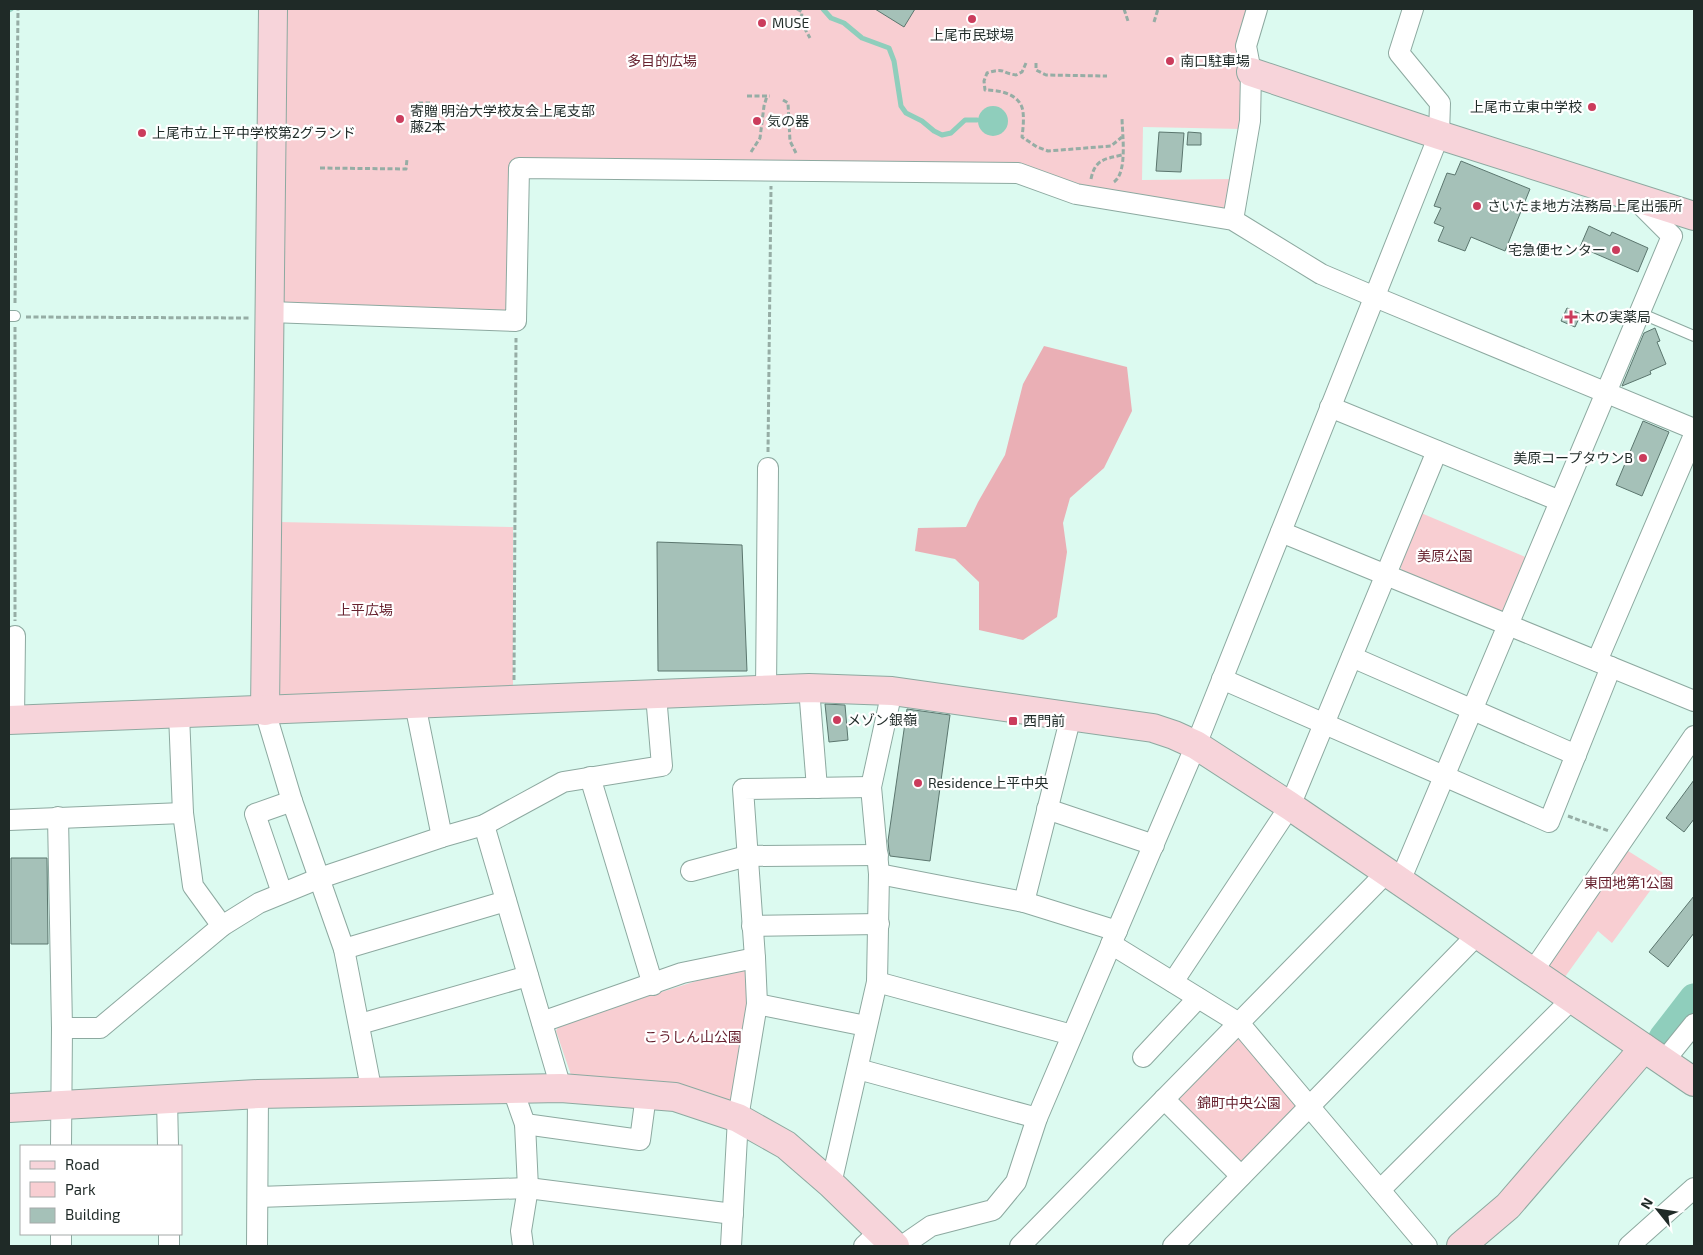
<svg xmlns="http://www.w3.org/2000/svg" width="1703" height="1255" viewBox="0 0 1703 1255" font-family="'Exo 2','Noto Sans JP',sans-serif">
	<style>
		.green { fill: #f8ced2 }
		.forest { fill: #eaafb5 }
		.water { fill: #8fcebc }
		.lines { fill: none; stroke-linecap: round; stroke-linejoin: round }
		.stream { stroke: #8fcebc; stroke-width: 5 }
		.river { stroke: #8fcebc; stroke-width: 29 }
		.building { fill: #a5c1b8; stroke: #5b766e }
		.lane-casing { stroke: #8da9a0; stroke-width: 12 }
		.street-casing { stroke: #8da9a0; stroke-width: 22 }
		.secondary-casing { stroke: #8da9a0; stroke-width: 30 }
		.path { stroke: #96ada5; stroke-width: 3; stroke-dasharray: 5 2.5; stroke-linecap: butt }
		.lane { stroke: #fff; stroke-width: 10 }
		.street { stroke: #fff; stroke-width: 20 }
		.secondary { stroke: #f7d4da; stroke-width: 28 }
		.poi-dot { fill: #cb3c5c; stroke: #fff; stroke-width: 2 }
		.labels { text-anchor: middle; stroke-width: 4.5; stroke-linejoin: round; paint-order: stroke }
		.poi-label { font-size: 14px; fill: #1f2a27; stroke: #fff; text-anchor: start }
		.park-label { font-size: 14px; fill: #67222f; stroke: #fff }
	</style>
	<rect width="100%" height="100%" fill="#dcfaf0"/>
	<g class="green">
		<polygon points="283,9 1250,9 1242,80 1242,129 1143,127 1142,180 1233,179 1229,205 1221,211 1171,203 1051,179 764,163 512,160 511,168 510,304 503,313 288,307 279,298"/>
		<polygon points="1421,513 1530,559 1503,612 1402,571 1399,563"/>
		<polygon points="279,522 513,527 513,690 284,699 278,691"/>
		<polygon points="1625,849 1663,873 1612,943 1598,931 1562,981 1546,966"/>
		<polygon points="744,966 751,971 736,1099 729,1103 576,1079 571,1075 556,1031 560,1024"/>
		<polygon points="1237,1036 1301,1103 1241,1170 1175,1098"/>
	</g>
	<polygon class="forest" points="1044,346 1127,367 1132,411 1104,468 1070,498 1063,523 1067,552 1057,617 1023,640 979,630 979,582 955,559 915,551 918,528 966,527 978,502 1005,455 1023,384"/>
	<circle class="water" cx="993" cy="121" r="15"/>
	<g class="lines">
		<g class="stream">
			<polyline points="823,9 831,18 844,23 862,38 889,48 894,61 901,106 906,113 922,121 934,131 942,135 951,133 965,120 977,120"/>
			<polyline points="9,10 11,9"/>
		</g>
		<polyline class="river" points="1663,1038 1694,998"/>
	</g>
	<g class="building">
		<polygon points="875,9 915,9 904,27"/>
		<polygon points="1159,132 1184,133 1181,172 1156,171"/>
		<polygon points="1188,132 1201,133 1201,145 1187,145"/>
		<polygon points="1461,161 1530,189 1505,251 1471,237 1465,251 1438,241 1444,227 1434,223 1441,208 1434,206 1447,173 1455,175"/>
		<polygon points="1589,226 1610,236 1612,232 1648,248 1638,272 1580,247"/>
		<polygon points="1567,308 1581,314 1575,327 1561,321"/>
		<polygon points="1655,328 1660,341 1657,342 1666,364 1650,371 1651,374 1622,386 1644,333"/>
		<polygon points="1643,421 1669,432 1642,496 1616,485"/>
		<polygon points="657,542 742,545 747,671 658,671"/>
		<polygon points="825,704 845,705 848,740 829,742"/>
		<polygon points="907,709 950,715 930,861 890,856 889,851 888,841"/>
		<polygon points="1694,780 1694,819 1684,832 1666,818"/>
		<polygon points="11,858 47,858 48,944 11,944"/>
		<polygon points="1694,896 1694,933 1668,967 1649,952"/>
	</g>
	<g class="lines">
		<defs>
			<g id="lane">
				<polyline points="1640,313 1694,336"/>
				<polyline points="9,316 15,316"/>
			</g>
			<g id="street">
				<polyline points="1233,220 1250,121 1251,72 1246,46 1257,9"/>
				<polyline points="270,312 516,321 519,168 1018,173 1076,194 1233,220 1321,274 1375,297 1694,429"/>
				<polyline points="1330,407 1560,501"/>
				<polyline points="1281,532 1694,701"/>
				<polyline points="1352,657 1576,755"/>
				<polyline points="1597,661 1694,435"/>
				<polyline points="1222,679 1549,822 1611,667"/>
				<polyline points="809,688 817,788"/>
				<polyline points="766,690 768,468"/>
				<polyline points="415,704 442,837"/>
				<polyline points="265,711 292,801 344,949 372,1093"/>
				<polyline points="179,714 183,813 193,886 222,926"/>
				<polyline points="14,720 15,636"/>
				<polyline points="590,777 653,985"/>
				<polyline points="1047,809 1154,845"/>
				<polyline points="58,817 62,1028 61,1146"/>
				<polyline points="9,820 183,813"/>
				<polyline points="484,825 561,1088"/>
				<polyline points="691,871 747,856 878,855"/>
				<polyline points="879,874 1024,902 1117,931"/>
				<polyline points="1400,881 1672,236 1635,199"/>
				<polyline points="282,893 255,814 292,801"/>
				<polyline points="1024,902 1071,716"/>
				<polyline points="752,926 879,924"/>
				<polyline points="1111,944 1239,1023 1427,1246"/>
				<polyline points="344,949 506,901"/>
				<polyline points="1533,971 1694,736"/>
				<polyline points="877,982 1072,1035"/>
				<polyline points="1173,982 1290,806 1437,451"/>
				<polyline points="757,1004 866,1026"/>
				<polyline points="542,1022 682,973 755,958"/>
				<polyline points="360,1024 528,976"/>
				<polyline points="62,1028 100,1028 222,926 259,903 320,878 442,837 484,825 563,782 662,766 656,695"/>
				<polyline points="1143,1057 1198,998"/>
				<polyline points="1664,1061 1694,1024"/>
				<polyline points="858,1069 1037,1118"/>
				<polyline points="513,1090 525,1124 528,1188 521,1231 523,1246"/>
				<polyline points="167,1098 168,1146"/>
				<polyline points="1164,1099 1241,1176"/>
				<polyline points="525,1124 640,1140 646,1095"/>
				<polyline points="831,1184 877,982 879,874 871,787 892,691"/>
				<polyline points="1380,1190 1572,999"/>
				<polyline points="258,1197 528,1188 733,1214"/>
				<polyline points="169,1234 169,1246"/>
				<polyline points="61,1246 61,1234"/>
				<polyline points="257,1246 258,1094"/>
				<polyline points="731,1246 738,1118 757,1004 755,958 743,789 871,787"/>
				<polyline points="864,1246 880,1231"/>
				<polyline points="902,1246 931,1226 993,1210 1016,1182 1037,1118 1196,745 1439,135 1440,103 1399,53 1413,9"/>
				<polyline points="1020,1246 1387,872"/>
				<polyline points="1173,1246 1478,934"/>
				<polyline points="1629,1246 1694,1188"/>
			</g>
			<g id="secondary">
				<polyline points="1251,72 1439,135 1694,216"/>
				<polyline points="265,711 273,9"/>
				<polyline points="9,720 809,688 892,691 1153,728 1174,735 1196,745 1290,806 1694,1082"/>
				<polyline points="9,1108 258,1094 561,1088 675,1097 738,1118 786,1145 831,1184 895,1246"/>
				<polyline points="1461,1246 1508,1206 1644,1048"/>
			</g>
		</defs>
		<use href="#lane" class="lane-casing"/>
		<use href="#street" class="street-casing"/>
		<use href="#secondary" class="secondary-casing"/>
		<g class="path">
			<polyline points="797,9 802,12 801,22 810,38"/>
			<polyline points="1124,9 1128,21"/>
			<polyline points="1154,22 1158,9"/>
			<path d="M1026 63 1022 72 1016 75C1001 73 1005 67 987 73L984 81 985 90C1000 90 1021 94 1023 112 1024 120 1023 129 1022 137L1037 147 1048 151 1111 146 1122 137"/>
			<polyline points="1036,63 1036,70 1046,75 1107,76"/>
			<polyline points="747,96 770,96"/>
			<polyline points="783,100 788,103 790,141 796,153"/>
			<polyline points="418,103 430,103"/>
			<polyline points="751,152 760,138 764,106 767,96"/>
			<polyline points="320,168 406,169 407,159"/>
			<path d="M1091 179C1095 159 1105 159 1122 155"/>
			<path d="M1114 182C1128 172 1122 133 1122 117"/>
			<polyline points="15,303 18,9"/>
			<polyline points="26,317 250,318"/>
			<polyline points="15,327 15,621"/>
			<polyline points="768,452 771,186"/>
			<polyline points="514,680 516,338"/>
			<polyline points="1568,816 1609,831"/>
		</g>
		<use href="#lane" class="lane"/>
		<use href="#street" class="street"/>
		<use href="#secondary" class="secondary"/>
	</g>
	<g class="poi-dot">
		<circle cx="972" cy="19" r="5"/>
		<circle cx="762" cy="23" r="5"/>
		<circle cx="1170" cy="61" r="5"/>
		<circle cx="1592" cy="107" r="5"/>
		<circle cx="400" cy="119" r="5"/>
		<circle cx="757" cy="121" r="5"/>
		<circle cx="142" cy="133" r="5"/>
		<circle cx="1477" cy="206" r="5"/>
		<circle cx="1616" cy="250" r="5"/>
		<path d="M1568.5 309.5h5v5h5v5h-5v5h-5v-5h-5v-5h5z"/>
		<circle cx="1643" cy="458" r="5"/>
		<circle cx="837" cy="720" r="5"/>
		<rect x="1008" y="716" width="10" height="10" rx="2.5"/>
		<circle cx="918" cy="783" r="5"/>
	</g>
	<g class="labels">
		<g class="poi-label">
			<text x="772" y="28">MUSE</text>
			<text x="972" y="40" text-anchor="middle">上尾市民球場</text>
			<text x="1180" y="66">南口駐車場</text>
			<text x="1582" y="112" text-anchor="end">上尾市立東中学校</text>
			<text x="410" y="116">寄贈 明治大学校友会上尾支部<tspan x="410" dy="16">藤2本</tspan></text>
			<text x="767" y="126">気の器</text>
			<text x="152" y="138">上尾市立上平中学校第2グランド</text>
			<text x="1487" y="211">さいたま地方法務局上尾出張所</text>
			<text x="1606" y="255" text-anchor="end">宅急便センター</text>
			<text x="1581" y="322">木の実薬局</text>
			<text x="1633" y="463" text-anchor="end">美原コープタウンB</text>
			<text x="847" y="725">メゾン銀嶺</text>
			<text x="1023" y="726">西門前</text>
			<text x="928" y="788">Residence上平中央</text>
		</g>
		<g class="park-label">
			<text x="662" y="66">多目的広場</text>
			<text x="1445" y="561">美原公園</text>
			<text x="365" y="615">上平広場</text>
			<text x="1629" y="888">東団地第1公園</text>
			<text x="693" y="1042">こうしん山公園</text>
			<text x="1239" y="1108">錦町中央公園</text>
		</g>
	</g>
	<rect width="1703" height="1255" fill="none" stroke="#1f2a27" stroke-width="20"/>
	<rect x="20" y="1145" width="162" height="90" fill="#ffffff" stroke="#a5aaa9"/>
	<rect x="30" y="1161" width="25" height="8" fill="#f7d4da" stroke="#a5aaa9"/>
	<text x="65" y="1170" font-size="15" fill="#1f2a27">Road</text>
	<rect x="30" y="1182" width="25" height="15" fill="#f8ced2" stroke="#a5aaa9"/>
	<text x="65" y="1195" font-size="15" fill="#1f2a27">Park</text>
	<rect x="30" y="1208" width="25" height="15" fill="#a5c1b8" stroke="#a5aaa9"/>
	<text x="65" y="1220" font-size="15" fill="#1f2a27">Building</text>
	<g transform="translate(1658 1210) rotate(300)" stroke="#ffffff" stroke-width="4" paint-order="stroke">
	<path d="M0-4L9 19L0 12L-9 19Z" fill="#1f2a27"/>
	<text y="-8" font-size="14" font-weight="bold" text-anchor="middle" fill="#1f2a27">N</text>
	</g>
</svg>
